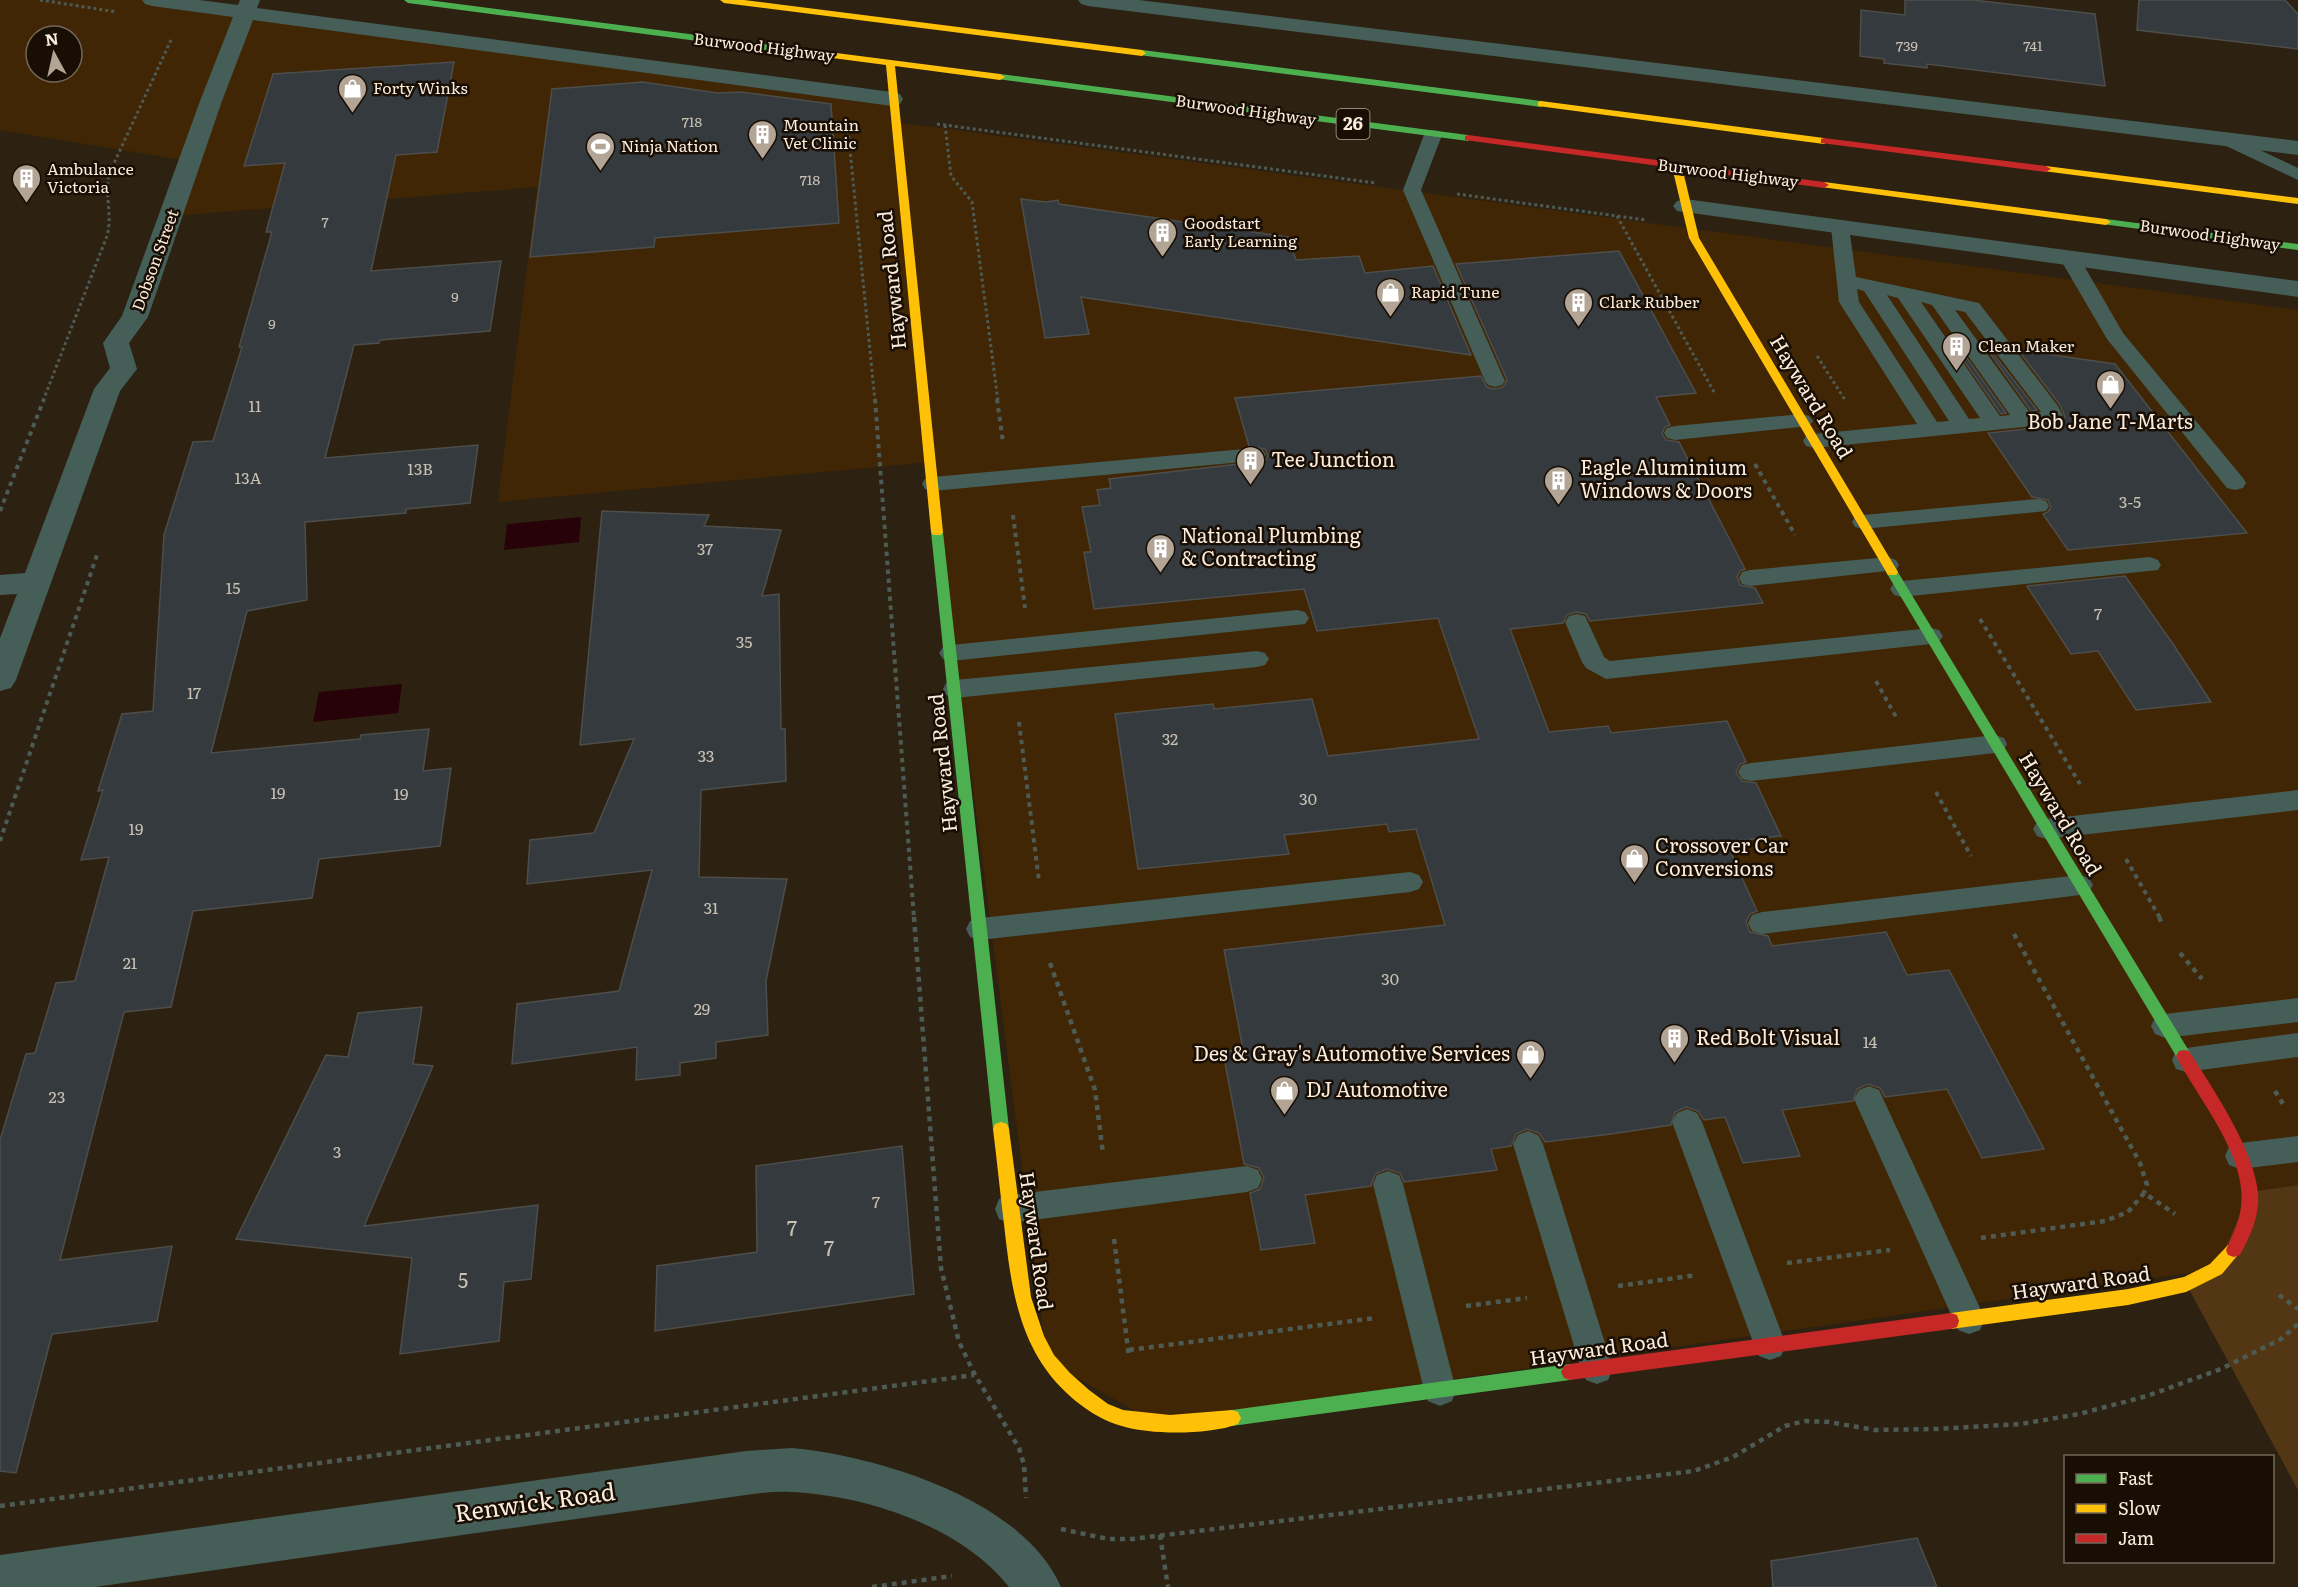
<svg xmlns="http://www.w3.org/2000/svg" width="2298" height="1587" viewBox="0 0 2298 1587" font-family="Literata,serif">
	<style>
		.built { fill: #402604; fill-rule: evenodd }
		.green { fill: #533613 }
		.water { fill: #270309 }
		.building { fill: #343a3d; stroke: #4d4e4b; stroke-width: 1.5 }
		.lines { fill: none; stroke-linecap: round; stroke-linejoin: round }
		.path-far2 { stroke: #4d5b54; stroke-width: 3; stroke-dasharray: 3 3; stroke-linecap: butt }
		.path-far1 { stroke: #4d5b54; stroke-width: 4; stroke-dasharray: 4.5 4.5; stroke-linecap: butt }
		.path { stroke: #4d5b54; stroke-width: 4.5; stroke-dasharray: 5 5; stroke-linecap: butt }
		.lane { fill: #455e58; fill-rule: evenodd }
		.street { fill: #455e58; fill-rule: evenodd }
		.fast { fill: #4caf50; fill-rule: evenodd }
		.slow { fill: #ffc107; fill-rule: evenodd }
		.jam { fill: #c62828; fill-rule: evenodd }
		.labels { text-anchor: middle; stroke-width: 5; stroke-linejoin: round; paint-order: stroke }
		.far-number-label { font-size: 14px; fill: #c9c0b4 }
		.far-street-label { font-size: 16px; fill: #fbecdc; stroke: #180e04 }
		.far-poi-label { font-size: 16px; fill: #fbecdc; stroke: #180e04; text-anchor: start }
		.number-label { font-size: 16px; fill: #c9c0b4 }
		.shield { fill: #180e04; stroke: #b7a99b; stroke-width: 1.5 }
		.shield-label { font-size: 18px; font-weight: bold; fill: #fbecdc }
		.street-label { font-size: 20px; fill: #fbecdc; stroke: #180e04 }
		.poi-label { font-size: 20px; fill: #fbecdc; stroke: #180e04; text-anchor: start }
		.near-number-label { font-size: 20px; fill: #c9c0b4 }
		.near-street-label { font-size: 24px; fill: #fbecdc; stroke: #180e04 }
	</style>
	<rect width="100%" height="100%" fill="#2d2111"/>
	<path class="built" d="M0 0H152L892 99 895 122 2298 310V1185L2250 1192 2216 1269 1155 1422 1047 1361 931 462 498 502 537 187 171 216 189 161 0 130ZM36 36H72V72H36Z"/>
	<polygon class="green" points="2298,1185 2298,1490 2186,1284 2216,1269 2250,1192"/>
	<g class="water">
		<polygon points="581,517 579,542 504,550 507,524"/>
		<polygon points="402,684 398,713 313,722 319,692"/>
	</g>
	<g class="building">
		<polygon points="1905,0 1973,0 2095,14 2105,86 1927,64 1927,68 1884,63 1884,59 1860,56 1861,10 1905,15"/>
		<polygon points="2139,0 2285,0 2298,14 2298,49 2137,30"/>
		<polygon points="454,62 437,152 396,155 371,271 501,261 490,331 380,340 379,343 354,345 325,458 478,445 470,503 406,509 406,513 305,522 307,600 247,611 211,753 360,739 361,735 429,729 423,771 451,768 440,846 319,859 312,898 193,911 171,1007 124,1012 60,1260 172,1246 157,1321 52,1334 16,1473 0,1471 0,1140 26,1054 35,1053 56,983 75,981 109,857 81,860 103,790 98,791 122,714 153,711 164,535 193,442 213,441 242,347 239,347 272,232 266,232 285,163 244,166 273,74"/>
		<polygon points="643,82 717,93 741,92 831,104 839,223 655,238 654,247 530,257 552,89"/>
		<polygon points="1021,199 1046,202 1058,200 1059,204 1288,237 1296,260 1359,256 1365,273 1433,266 1471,355 1081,297 1089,334 1045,338"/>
		<polygon points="1619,251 1696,393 1656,397 1670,425 1665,427 1662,434 1666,440 1679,442 1745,569 1740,571 1737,577 1740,585 1755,588 1763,603 1590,621 1586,614 1576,612 1567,615 1563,623 1510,629 1549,732 1608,726 1611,733 1727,721 1746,762 1740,764 1736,773 1742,781 1756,783 1781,836 1726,842 1757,911 1750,914 1746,922 1750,932 1768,936 1772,946 1886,932 1907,975 1949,970 2044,1149 1982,1158 1947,1089 1885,1097 1880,1088 1868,1084 1857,1089 1853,1101 1782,1110 1800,1156 1743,1163 1725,1117 1704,1120 1698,1111 1686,1107 1675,1112 1671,1125 1611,1134 1545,1142 1539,1133 1527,1129 1516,1134 1511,1146 1491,1149 1497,1170 1404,1182 1400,1173 1387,1169 1375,1174 1371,1186 1305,1195 1315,1243 1261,1250 1250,1193 1260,1189 1264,1178 1259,1168 1244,1164 1223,1052 1243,1049 1224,950 1445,925 1416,829 1389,832 1387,824 1284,835 1289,854 1138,869 1115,714 1213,704 1214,709 1312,699 1328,756 1479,739 1438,618 1317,631 1304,589 1094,609 1084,552 1091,552 1082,507 1100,505 1097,490 1111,488 1109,479 1265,461 1268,456 1265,449 1249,446 1235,398 1481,376 1487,387 1494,389 1503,387 1507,380 1456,264"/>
		<polygon points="2018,350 2115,364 2247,533 2068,550 2043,514 2048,512 2051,507 2048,500 2032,497 1988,433 2046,427 2060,423 2065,417 2060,405"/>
		<polygon points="1989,352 1992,352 2037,410 2031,411"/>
		<polygon points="1964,354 2006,413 2001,414 1960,355"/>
		<polygon points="602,511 709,515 704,526 781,530 762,596 779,594 781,729 785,729 786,781 701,790 699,877 787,879 766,981 768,1035 716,1042 716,1058 680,1063 680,1075 636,1080 637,1047 512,1064 517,1004 619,991 652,870 527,884 530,840 594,833 634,739 580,745"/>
		<polygon points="2125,576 2173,644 2211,702 2136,710 2098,651 2071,654 2027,586"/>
		<polygon points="422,1007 413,1064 433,1066 364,1226 538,1205 531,1279 504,1282 499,1341 400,1354 412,1258 236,1239 326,1055 348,1057 358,1013"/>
		<polygon points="902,1146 914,1294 655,1331 657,1266 757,1252 756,1166"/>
		<polygon points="1917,1538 1937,1587 1773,1587 1771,1561"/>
	</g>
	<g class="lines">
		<g class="path-far2">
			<polyline points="40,0 117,12"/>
			<polyline points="937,124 1376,183"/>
			<polyline points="945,125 951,176 972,202 998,401"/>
			<polyline points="848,130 875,401"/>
			<polyline points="1457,194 1646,220"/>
			<polyline points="1617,216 1714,392"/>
			<polyline points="1817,356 1845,400"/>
			<path d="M43 401 107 236C113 215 104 195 109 174L172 38"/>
		</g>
		<g class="path-far1">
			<polyline points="875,399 914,918"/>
			<polyline points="997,399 1003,442"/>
			<polyline points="1755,464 1795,535"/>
			<polyline points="0,511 44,399"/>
			<polyline points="1013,515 1025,608"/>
			<polyline points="1980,619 2080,784"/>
			<polyline points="1876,681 1896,717"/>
			<polyline points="1019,722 1039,881"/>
			<polyline points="1936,792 1971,856"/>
			<polyline points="0,841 98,552"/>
			<polyline points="2126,859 2160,918"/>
		</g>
		<g class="path">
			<polyline points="914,917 941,1268 959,1342 975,1375 1019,1448 1024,1465 1026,1498"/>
			<polyline points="2159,917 2163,926"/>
			<polyline points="2014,934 2140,1163 2147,1185 2144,1193"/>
			<polyline points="2180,953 2202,979"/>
			<polyline points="1050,963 1095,1090 1103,1154"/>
			<polyline points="2275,1091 2285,1107"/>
			<polyline points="1981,1238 2105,1221 2128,1212 2144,1193 2175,1214"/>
			<polyline points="1114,1239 1129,1357"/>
			<polyline points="1787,1263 1890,1250"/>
			<polyline points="1618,1286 1697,1275"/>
			<polyline points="2279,1295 2298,1309"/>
			<polyline points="1466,1306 1527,1298"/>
			<polyline points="1129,1350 1375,1318"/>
			<polyline points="0,1506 974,1375"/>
			<polyline points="1061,1529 1108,1539 1132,1539 1694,1471 1733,1457 1785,1426 1805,1421 1829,1422 1875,1430 1936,1429 2021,1424 2079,1414 2147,1396 2221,1369 2281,1339 2298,1324"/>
			<polyline points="1160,1535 1168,1587"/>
			<polyline points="872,1587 952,1576"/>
		</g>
		<g class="lane">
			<polygon points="1433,130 1439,131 1442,135 1421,190 1505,381 1502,385 1495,387 1488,385 1485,381 1403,190 1424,135 1427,131"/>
			<polygon points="2228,135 2298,168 2298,180 2222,144 2219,140 2222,136"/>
			<path d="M1840 221 1847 223 1849 227 1856 277 1979 303 2058 406 2063 416 2059 421 2045 425 1814 448 1806 446 1803 441 1806 436 1814 434 1917 424 1839 302 1831 227 1833 223ZM1857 289 1864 291 1949 421 1937 422 1859 302ZM1887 295 1898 298 1980 418 1969 419ZM1921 302 1932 305 2010 415 2000 416ZM1955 310 1965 312 2041 412 2030 413Z"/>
			<polygon points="2069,251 2076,253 2079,257 2123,333 2243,478 2246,483 2243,488 2235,490 2227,488 2107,339 2059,257 2062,253"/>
			<polygon points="1802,414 1809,416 1813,421 1809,426 1675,440 1667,438 1664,433 1667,428 1675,426"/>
			<polygon points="1255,448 1263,450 1266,455 1263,460 933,491 925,489 922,484 925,479 933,477"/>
			<polygon points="2038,499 2046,501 2049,506 2046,511 1863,529 1855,527 1852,522 1855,517 1863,515"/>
			<polygon points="1888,557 1896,560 1899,565 1896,570 1750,586 1742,584 1739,578 1742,572 1750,570"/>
			<polygon points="2150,557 2158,560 2161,565 2158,570 1902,597 1894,595 1890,589 1894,583 1902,581"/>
			<polygon points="1297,610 1305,612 1309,618 1305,624 951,661 943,659 939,653 943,647 951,645"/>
			<polygon points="1577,614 1585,616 1604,657 1610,661 1931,628 1939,630 1943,636 1939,642 1931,644 1606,679 1586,668 1582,662 1565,622 1569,616"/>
			<polygon points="1257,651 1265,653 1269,659 1265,665 1257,667 955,698 946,695 943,689 946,683 955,680"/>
			<polygon points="1995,735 2004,738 2007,744 2004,750 1995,753 1751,781 1742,779 1738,772 1742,765 1751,763"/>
			<polygon points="2298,790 2298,810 2046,839 2037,836 2033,829 2037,822 2046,819"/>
			<polygon points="1410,872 1419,875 1423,882 1419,889 1410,892 980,940 970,937 966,929 970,921 980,918"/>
			<polygon points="2080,875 2089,878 2093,885 2089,892 2080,895 1762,934 1752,931 1748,923 1752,915 1762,912"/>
			<polygon points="2298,998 2298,1022 2165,1038 2155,1034 2151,1026 2155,1018 2165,1014"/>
			<polygon points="2298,1033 2298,1057 2186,1072 2176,1069 2172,1060 2176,1051 2186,1048"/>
			<polygon points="1869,1086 1879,1090 1980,1308 1985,1319 1980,1330 1969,1334 1958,1330 1854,1099 1859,1090"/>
			<polygon points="1687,1109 1697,1113 1702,1122 1786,1345 1781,1356 1770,1360 1759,1356 1754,1345 1672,1122 1677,1113"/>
			<polygon points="1528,1131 1538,1135 1543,1144 1613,1369 1608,1380 1597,1384 1586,1380 1581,1369 1513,1144 1518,1135"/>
			<polygon points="2298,1136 2298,1162 2240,1169 2229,1165 2225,1156 2229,1147 2240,1143"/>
			<polygon points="1247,1166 1258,1170 1262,1179 1258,1188 1247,1192 1010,1223 999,1219 995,1209 999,1199 1010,1195"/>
			<polygon points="1388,1171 1399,1175 1403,1184 1456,1390 1452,1401 1440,1406 1428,1401 1424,1390 1373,1184 1377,1175"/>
		</g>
		<g class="street">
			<polygon points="142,0 199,0 238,5 240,0 260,0 257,8 892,92 900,94 903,99 900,104 892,106 253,20 222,101 148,317 129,343 137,369 120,391 16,680 11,688 0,691 0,638 17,594 0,595 0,575 25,573 94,389 110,368 103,343 122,316 200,101 233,17 152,6 145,4"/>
			<polygon points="1078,0 1139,0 2298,141 2298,155 1088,6 1081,4"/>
			<polygon points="1685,199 2298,281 2298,297 1677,211 1673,206 1677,201"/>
			<path d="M792 1448C878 1456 1024 1500 1061 1587H1009C961 1526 867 1496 792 1492 777 1491 761 1493 746 1495L95 1587H0V1555L746 1451Z"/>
		</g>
		<g class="fast">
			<polygon points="404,0 428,0 774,45 778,48 774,51 408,3"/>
			<polygon points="1142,50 1541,101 1546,104 1541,107 1139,55 1138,53"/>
			<polygon points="1000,74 1468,135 1473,138 1468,141 997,79 995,77"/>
			<polygon points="2106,219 2298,244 2298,250 2102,224 2102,220"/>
			<polygon points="937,528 943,532 1009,1129 1007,1134 1001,1136 995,1134 993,1129 931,532"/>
			<polygon points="1892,568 1896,569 2189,1051 2192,1056 2189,1061 2184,1062 2179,1061 1886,572"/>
			<polygon points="1570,1364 1576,1366 1579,1372 1576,1378 1570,1380 1232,1426 1226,1424 1223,1418 1226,1412 1232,1410"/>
		</g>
		<g class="slow">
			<polygon points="720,0 744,0 1142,50 1146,53 1142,56 724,3"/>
			<polygon points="774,45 1000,74 1005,77 1000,80 895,66 943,532 941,535 933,535 931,532 886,65 771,50 770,48"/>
			<polygon points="1541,101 1824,138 1829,141 1824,144 1538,106 1538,102"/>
			<polygon points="1677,164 1682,167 1699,238 1898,572 1896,575 1888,575 1689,238 1672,167"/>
			<polygon points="2046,166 2298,198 2298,204 2043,171 2043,167"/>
			<polygon points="1824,182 2106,219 2111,222 2106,225 1821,187 1819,185"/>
			<path d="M1001 1122 1007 1124 1009 1129 1031 1297 1044 1336 1054 1355 1070 1373 1089 1390 1108 1404 1123 1410 1170 1415 1232 1410 1238 1412 1241 1418 1238 1424C1215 1433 1173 1434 1148 1431 1117 1428 1094 1417 1071 1397 1019 1352 1011 1288 1004 1224 1000 1192 997 1161 993 1129L995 1124Z"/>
			<polygon points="2234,1243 2240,1245 2242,1250 2222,1274 2186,1292 2128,1305 1951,1329 1945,1327 1943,1321 1945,1315 1951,1313 2128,1289 2184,1277 2210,1264 2228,1245"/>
		</g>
		<g class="jam">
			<polygon points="1468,135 1824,182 1829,185 1824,188 1465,140 1465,136"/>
			<polygon points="1824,138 2046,166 2051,169 2046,172 1821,143 1821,139"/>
			<path d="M2184 1050 2189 1051C2213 1089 2254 1149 2258 1193 2260 1215 2250 1237 2240 1255L2234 1257 2228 1255 2226 1250C2232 1236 2239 1223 2241 1207 2248 1156 2198 1099 2176 1056L2179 1051Z"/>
			<polygon points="1951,1313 1957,1315 1959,1321 1957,1327 1951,1329 1570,1380 1564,1378 1561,1372 1564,1366 1570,1364"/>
		</g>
	</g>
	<defs>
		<symbol id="shop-pin" viewBox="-11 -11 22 30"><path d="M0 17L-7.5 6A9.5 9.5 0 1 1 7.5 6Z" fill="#b3a595" stroke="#180e04"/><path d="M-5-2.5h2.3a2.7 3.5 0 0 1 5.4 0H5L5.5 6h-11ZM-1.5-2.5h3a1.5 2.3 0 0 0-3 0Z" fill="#fff"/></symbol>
		<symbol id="building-pin" viewBox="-11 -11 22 30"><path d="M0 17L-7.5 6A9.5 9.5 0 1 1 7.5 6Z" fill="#b3a595" stroke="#180e04"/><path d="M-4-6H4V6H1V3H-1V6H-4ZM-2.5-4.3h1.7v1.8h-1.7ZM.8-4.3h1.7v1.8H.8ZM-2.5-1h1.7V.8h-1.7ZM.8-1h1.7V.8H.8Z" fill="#fff"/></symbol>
		<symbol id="stadium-pin" viewBox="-11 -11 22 30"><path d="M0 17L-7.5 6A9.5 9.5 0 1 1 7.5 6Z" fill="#b3a595" stroke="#180e04"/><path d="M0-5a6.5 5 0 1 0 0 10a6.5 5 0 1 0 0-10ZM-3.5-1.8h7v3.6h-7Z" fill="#fff"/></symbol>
	</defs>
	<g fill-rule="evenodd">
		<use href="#shop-pin" x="336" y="72" width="33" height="45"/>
		<use href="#building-pin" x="746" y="118" width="33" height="45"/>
		<use href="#stadium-pin" x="584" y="130" width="33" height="45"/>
		<use href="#building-pin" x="10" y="162" width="33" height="45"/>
		<use href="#building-pin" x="1146" y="216" width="33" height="45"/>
		<use href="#shop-pin" x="1374" y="276" width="33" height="45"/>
		<use href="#building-pin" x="1562" y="286" width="33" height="45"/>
		<use href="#building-pin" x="1940" y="330" width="33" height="45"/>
		<use href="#shop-pin" x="2094" y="368" width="33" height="45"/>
		<use href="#building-pin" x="1234" y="444" width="33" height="45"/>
		<use href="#building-pin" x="1542" y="464" width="33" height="45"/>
		<use href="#building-pin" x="1144" y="532" width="33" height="45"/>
		<use href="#shop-pin" x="1618" y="842" width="33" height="45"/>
		<use href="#building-pin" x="1658" y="1022" width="33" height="45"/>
		<use href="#shop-pin" x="1514" y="1038" width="33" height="45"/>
		<use href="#shop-pin" x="1268" y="1074" width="33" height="45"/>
	</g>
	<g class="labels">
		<g class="far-number-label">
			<text x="1907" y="51">739</text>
			<text x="2033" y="51">741</text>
			<text x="692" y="127">718</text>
			<text x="810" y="185">718</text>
			<text x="325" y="227">7</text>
			<text x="455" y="302">9</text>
			<text x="272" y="329">9</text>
		</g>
		<g class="far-street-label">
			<text transform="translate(764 47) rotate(7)" y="6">Burwood Highway</text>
			<text transform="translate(1246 110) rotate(8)" y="6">Burwood Highway</text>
			<text transform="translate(1728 173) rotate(7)" y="6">Burwood Highway</text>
			<text transform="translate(2210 235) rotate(8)" y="6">Burwood Highway</text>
			<text transform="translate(155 260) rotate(-70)" y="6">Dobson Street</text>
		</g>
		<g class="far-poi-label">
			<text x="373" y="94">Forty Winks</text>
			<text x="783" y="131">Mountain<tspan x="783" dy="18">Vet Clinic</tspan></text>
			<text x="621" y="152">Ninja Nation</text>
			<text x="47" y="175">Ambulance<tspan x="47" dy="18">Victoria</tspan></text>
			<text x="1184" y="229">Goodstart<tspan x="1184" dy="18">Early Learning</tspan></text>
			<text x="1411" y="298">Rapid Tune</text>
			<text x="1599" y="308">Clark Rubber</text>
			<text x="1978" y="352">Clean Maker</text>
		</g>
		<g class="number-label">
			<text x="255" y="412">11</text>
			<text x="420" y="475">13B</text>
			<text x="248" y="484">13A</text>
			<text x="2130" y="508">3-5</text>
			<text x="705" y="555">37</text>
			<text x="233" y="594">15</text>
			<text x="2098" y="620">7</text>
			<text x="744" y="648">35</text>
			<text x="194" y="699">17</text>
			<text x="1170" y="745">32</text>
			<text x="706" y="762">33</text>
			<text x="278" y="799">19</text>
			<text x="401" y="800">19</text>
			<text x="1308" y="805">30</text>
			<text x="136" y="835">19</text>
			<text x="711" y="914">31</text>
			<text x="130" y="969">21</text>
			<text x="1390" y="985">30</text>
			<text x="702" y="1015">29</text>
			<text x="1870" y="1048">14</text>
			<text x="57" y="1103">23</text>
			<text x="337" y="1158">3</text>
			<text x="876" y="1208">7</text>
		</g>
		<rect class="shield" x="1336.5" y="109" width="33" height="30" rx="4.5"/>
		<g class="shield-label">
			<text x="1353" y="130">26</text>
		</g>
		<g class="street-label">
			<text transform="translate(892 280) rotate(-96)" y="7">Hayward Road</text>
			<text transform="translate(1811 397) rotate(59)" y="7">Hayward Road</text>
			<text transform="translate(943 763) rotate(-96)" y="7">Hayward Road</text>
			<text transform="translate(2060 814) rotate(59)" y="7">Hayward Road</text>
			<text transform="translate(1036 1241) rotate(82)" y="7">Hayward Road</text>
			<text transform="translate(2081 1283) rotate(-8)" y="7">Hayward Road</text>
			<text transform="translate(1599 1349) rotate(-8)" y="7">Hayward Road</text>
		</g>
		<g class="poi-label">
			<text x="2110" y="429" text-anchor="middle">Bob Jane T-Marts</text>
			<text x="1271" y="467">Tee Junction</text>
			<text x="1580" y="475">Eagle Aluminium<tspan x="1580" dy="23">Windows &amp; Doors</tspan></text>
			<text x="1181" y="543">National Plumbing<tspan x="1181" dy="23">&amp; Contracting</tspan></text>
			<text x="1655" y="853">Crossover Car<tspan x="1655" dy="23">Conversions</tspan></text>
			<text x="1696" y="1045">Red Bolt Visual</text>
			<text x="1510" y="1061" text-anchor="end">Des &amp; Gray's Automotive Services</text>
			<text x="1306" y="1097">DJ Automotive</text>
		</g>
		<g class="near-number-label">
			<text x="792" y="1236">7</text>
			<text x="829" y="1256">7</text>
			<text x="463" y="1288">5</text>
		</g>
		<g class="near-street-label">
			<text transform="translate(535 1503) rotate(-8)" y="8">Renwick Road</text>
		</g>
	</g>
	<rect x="2064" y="1455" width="210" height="108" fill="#180e04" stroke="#73675a" stroke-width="1.5"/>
	<rect x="2076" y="1474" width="30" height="9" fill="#4caf50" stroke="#73675a" stroke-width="1.5"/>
	<text x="2118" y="1485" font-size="18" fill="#fbecdc">Fast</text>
	<rect x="2076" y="1504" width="30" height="9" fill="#ffc107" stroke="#73675a" stroke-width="1.5"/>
	<text x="2118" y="1515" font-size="18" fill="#fbecdc">Slow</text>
	<rect x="2076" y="1534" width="30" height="9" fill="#c62828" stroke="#73675a" stroke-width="1.5"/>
	<text x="2118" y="1545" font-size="18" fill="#fbecdc">Jam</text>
	<g transform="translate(54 54) rotate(352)"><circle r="28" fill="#180e04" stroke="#73675a" stroke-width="1.5"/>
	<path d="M0-4.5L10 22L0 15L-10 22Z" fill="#b3a595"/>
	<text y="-9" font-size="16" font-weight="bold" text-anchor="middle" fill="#fbecdc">N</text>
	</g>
</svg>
